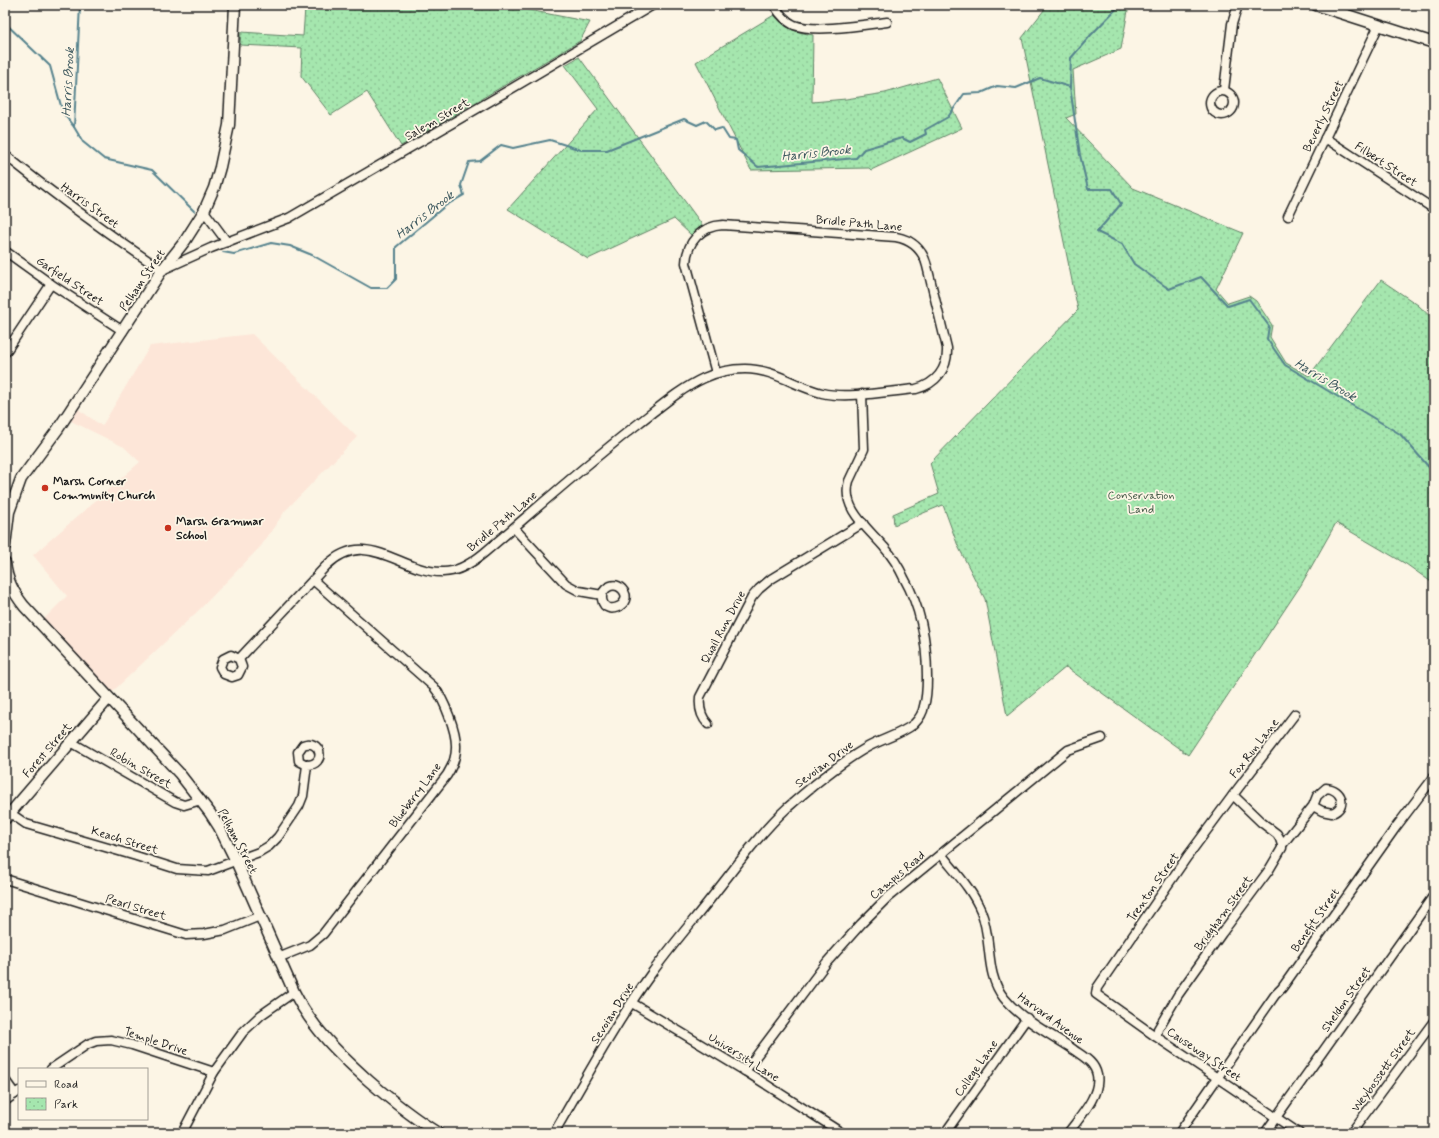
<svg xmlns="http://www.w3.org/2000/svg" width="1439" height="1138" viewBox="0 0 1439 1138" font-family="Mynerve,sans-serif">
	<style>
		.built { fill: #fde6d8 }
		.park { fill: url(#park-dots); stroke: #608165 }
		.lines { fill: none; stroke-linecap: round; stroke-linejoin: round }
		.stream { stroke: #54828d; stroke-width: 2 }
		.minor-casing { stroke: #1c1c1c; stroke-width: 11 }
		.tertiary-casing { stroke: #1c1c1c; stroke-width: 13 }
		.minor { stroke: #fcf5e5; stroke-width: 8 }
		.tertiary { stroke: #fcf5e5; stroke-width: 10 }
		.poi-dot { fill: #c8321e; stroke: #fcf5e5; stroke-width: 1.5 }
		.labels { text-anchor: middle; stroke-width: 3.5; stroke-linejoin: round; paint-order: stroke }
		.street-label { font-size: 12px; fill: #1c1c1c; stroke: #fcf5e5 }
		.poi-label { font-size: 12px; font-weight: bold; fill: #1c1c1c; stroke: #fcf5e5; text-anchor: start }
		.park-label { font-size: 12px; fill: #455948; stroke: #fcf5e5 }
		.water-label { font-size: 13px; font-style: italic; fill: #3d585e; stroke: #fcf5e5 }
	</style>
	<defs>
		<pattern id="park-dots" width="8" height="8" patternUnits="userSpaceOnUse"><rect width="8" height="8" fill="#a5e6ae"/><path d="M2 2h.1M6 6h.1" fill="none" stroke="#8dc595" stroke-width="1.8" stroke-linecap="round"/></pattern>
	</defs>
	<rect width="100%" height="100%" fill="#fcf5e5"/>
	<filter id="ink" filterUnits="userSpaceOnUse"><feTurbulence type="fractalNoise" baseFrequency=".025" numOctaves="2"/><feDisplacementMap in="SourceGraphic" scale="8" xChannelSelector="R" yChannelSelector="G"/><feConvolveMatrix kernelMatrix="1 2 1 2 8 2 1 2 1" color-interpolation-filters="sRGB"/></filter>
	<g filter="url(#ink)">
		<polygon class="built" points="252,334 357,437 285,511 261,546 199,610 112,692 44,619 67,596 33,555 140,462 124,447 71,421 78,409 102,426 150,346"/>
		<g class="park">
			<polygon points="294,5 503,5 590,22 580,41 401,146 367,92 331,115 301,76 302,48 240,45 241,32 303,36 305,8"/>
			<polygon points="1048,5 1129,5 1121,49 1073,70 1076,114 1066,118 1133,188 1243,233 1216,289 1228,303 1249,296 1256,301 1272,325 1270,337 1286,363 1309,376 1381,280 1418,305 1434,320 1434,584 1406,564 1336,523 1301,585 1188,755 1066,667 1007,716 985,599 958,546 943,505 894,525 893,514 939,494 930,463 1078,310 1022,38"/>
			<path d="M774 15C785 28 796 32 813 35L812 102 846 99 885 93 937 78 962 128 871 170 869 168 751 170 696 62Z"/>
			<polygon points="579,57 703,226 691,235 674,219 588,259 508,209 598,109 565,65"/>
		</g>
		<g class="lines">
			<g class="stream">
				<polyline points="80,5 74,127 83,142 104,159 152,170 194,211"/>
				<polyline points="5,23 50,66 63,113 74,127"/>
				<polyline points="1070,87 1071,58 1091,35 1120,5"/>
				<polyline points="223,252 234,254 271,243 290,246 312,255 371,288 387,288 396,279 396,247 445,206 464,195 461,185 469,162 480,161 501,145 513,148 550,140 581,150 607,150 684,119 697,125 706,121 715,130 722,128 729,139 736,140 738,150 758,167 856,158 864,149 902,138 910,142 926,134 925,130 948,117 964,94 981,93 997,86 1016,88 1040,78 1070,87 1080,155 1088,189 1112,189 1121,204 1097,232 1122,244 1134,264 1169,289 1201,277 1228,306 1249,299 1269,326 1267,339 1285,365 1400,434 1434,473"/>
			</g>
			<defs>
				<g id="minor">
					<path d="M774 5C779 13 785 21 794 25 815 33 863 25 887 22"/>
					<polyline points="1224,90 1232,24 1238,5"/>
					<circle cx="1222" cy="103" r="12"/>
					<polyline points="1325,138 1434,209"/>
					<path d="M5 155C56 196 108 234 162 270L211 248 289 218 516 86 653 5"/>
					<polyline points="204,211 227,242"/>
					<polyline points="1288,216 1379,25"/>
					<polyline points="5,251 51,284 123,331"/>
					<polyline points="5,353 51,284"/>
					<path d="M514 528 566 584 579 591 602 595C605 586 615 582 622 589 637 605 600 620 602 595"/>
					<path d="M239 659 231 655 223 659 220 667 224 674 232 677 238 675 242 667 239 659 326 566C367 526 400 573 443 572 459 572 473 562 484 553 536 509 586 464 639 423 660 407 680 389 704 378 717 372 731 369 745 369 774 369 796 387 822 393 846 399 891 391 916 389 936 384 948 369 947 348L927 266C923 250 912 240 896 237L723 225C701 226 687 242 686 263L716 373"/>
					<polyline points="1295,714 1233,795 1187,857 1097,988 1096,994 1155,1036 1299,1133"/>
					<path d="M708 724C700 716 699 707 700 697L752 597 759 589 771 579 863 523"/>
					<polyline points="71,742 175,802 184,805 201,800"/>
					<polyline points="1233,795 1261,822 1277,834 1280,839 1282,845"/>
					<path d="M10 813 26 824 136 856 177 869 208 871 259 852 269 846 278 837 299 806 303 796 307 765 299 761 298 752 303 745C321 738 327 765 307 765"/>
					<path d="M941 854C955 872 972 889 981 911 993 940 984 973 1004 998 1021 1019 1048 1033 1070 1047 1076 1052 1084 1056 1090 1062 1093 1065 1096 1070 1097 1075 1101 1095 1079 1118 1068 1133"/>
					<polyline points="5,879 186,935 204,934 225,930 260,916"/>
					<path d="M278 958 310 945 323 934 447 775C452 767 456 758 456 748 457 732 444 699 434 687L313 580"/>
					<polyline points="632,1003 745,1071 842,1133"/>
					<path d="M1155 1036 1157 1034 1158 1029 1178 995 1222 933 1269 870 1282 848V845L1313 806 1317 796 1326 788C1342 789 1348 807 1332 813L1322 811 1313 806"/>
					<polyline points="51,1069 88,1044 96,1041 111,1040 132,1045 214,1072"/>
					<polyline points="745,1071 827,962 861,924 887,898 1068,750 1102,738"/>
					<polyline points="5,1080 15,1094"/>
					<polyline points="5,1101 19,1091"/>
					<polyline points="182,1133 214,1072 243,1032 261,1015 294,992"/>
					<path d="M554 1133C585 1080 615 1024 651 974 671 946 694 920 715 893 738 864 760 833 787 808 811 787 838 764 866 748 882 739 900 735 914 724 919 719 923 713 924 706 927 697 927 687 927 677 927 643 921 608 904 578 899 567 892 556 884 547 868 528 841 509 849 481L864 449 862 394"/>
					<polyline points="945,1133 1027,1018"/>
					<polyline points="1179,1133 1275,995 1282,988 1396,827 1434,777"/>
					<polyline points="1265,1133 1434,895"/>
					<polyline points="1351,1133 1434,1021"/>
				</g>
				<g id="tertiary">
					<polyline points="1316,5 1434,43"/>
					<polyline points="5,546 9,512 21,479 58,429 162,270 185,241 204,211 214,188 220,167 229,125 235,5"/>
					<path d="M5 563C7 580 13 592 24 606L179 773 210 813 219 827 236 861 294 992C312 1028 339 1054 369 1081 391 1100 413 1118 438 1133"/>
					<polyline points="5,819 109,698"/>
				</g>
			</defs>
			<use href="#minor" class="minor-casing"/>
			<use href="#tertiary" class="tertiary-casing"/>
			<use href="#minor" class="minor"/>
			<use href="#tertiary" class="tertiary"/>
		</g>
	</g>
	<g class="poi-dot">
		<circle cx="45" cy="488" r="4"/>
		<circle cx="168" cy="528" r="4"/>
	</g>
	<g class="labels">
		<g class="street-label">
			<text transform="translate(1323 116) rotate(-64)" y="4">Beverly Street</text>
			<text transform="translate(437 119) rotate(-30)" y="4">Salem Street</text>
			<text transform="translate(1386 164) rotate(33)" y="4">Filbert Street</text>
			<text transform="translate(90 205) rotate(36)" y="4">Harris Street</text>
			<text transform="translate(859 223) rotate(5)" y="4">Bridle Path Lane</text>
			<text transform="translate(142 280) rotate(-56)" y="4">Pelham Street</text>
			<text transform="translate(70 281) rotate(34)" y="4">Garfield Street</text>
			<text transform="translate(502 521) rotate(-40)" y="4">Bridle Path Lane</text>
			<text transform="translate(723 627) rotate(-62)" y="4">Quail Run Drive</text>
			<text transform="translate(1254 748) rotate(-52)" y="4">Fox Run Lane</text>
			<text transform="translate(47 750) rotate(-49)" y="4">Forest Street</text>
			<text transform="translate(824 764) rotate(-37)" y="4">Sevoian Drive</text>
			<text transform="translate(141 768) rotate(30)" y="4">Robin Street</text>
			<text transform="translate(415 795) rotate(-53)" y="4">Blueberry Lane</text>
			<text transform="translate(125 840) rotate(17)" y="4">Keach Street</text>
			<text transform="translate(238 841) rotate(62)" y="4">Pelham Street</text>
			<text transform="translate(897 875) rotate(-40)" y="4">Campus Road</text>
			<text transform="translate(1153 887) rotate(-55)" y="4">Trenton Street</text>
			<text transform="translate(136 907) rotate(17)" y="4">Pearl Street</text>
			<text transform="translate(1223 913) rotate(-54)" y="4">Bridgham Street</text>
			<text transform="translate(1315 920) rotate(-55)" y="4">Benefit Street</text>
			<text transform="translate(1346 999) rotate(-55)" y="4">Sheldon Street</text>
			<text transform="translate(612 1013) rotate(-58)" y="4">Sevoian Drive</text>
			<text transform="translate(1051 1018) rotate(36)" y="4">Harvard Avenue</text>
			<text transform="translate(156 1041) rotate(18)" y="4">Temple Drive</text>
			<text transform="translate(1204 1054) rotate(34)" y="4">Causeway Street</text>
			<text transform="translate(744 1057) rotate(32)" y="4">University Lane</text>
			<text transform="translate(976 1068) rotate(-55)" y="4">College Lane</text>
			<text transform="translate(1383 1070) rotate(-54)" y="4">Weybossett Street</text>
		</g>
		<g class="poi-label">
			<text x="53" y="485">Marsh Corner<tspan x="53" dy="14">Community Church</tspan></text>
			<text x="176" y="525">Marsh Grammar<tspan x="176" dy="14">School</tspan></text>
		</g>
		<g class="park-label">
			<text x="1141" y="499">Conservation<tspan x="1141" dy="14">Land</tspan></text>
		</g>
		<g class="water-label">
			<text transform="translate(67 82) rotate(-87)" y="5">Harris Brook</text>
			<text transform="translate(816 152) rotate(-6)" y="5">Harris Brook</text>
			<text transform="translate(424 214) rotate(-38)" y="5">Harris Brook</text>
			<text transform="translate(1326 379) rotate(31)" y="5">Harris Brook</text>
		</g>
	</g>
	<rect width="1439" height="1138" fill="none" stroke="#fcf5e5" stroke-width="20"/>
	<rect x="10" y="10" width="1419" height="1118" fill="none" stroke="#1c1c1c" stroke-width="1.5" filter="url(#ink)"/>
	<rect x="18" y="1068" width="130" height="52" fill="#fcf5e5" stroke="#a29e95"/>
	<rect x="26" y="1081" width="20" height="6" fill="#fcf5e5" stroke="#a29e95"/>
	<text x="54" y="1088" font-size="12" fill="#1c1c1c">Road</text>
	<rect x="26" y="1098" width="20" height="12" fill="url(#park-dots)" stroke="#a29e95"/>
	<text x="54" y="1108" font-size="12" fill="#1c1c1c">Park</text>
</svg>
